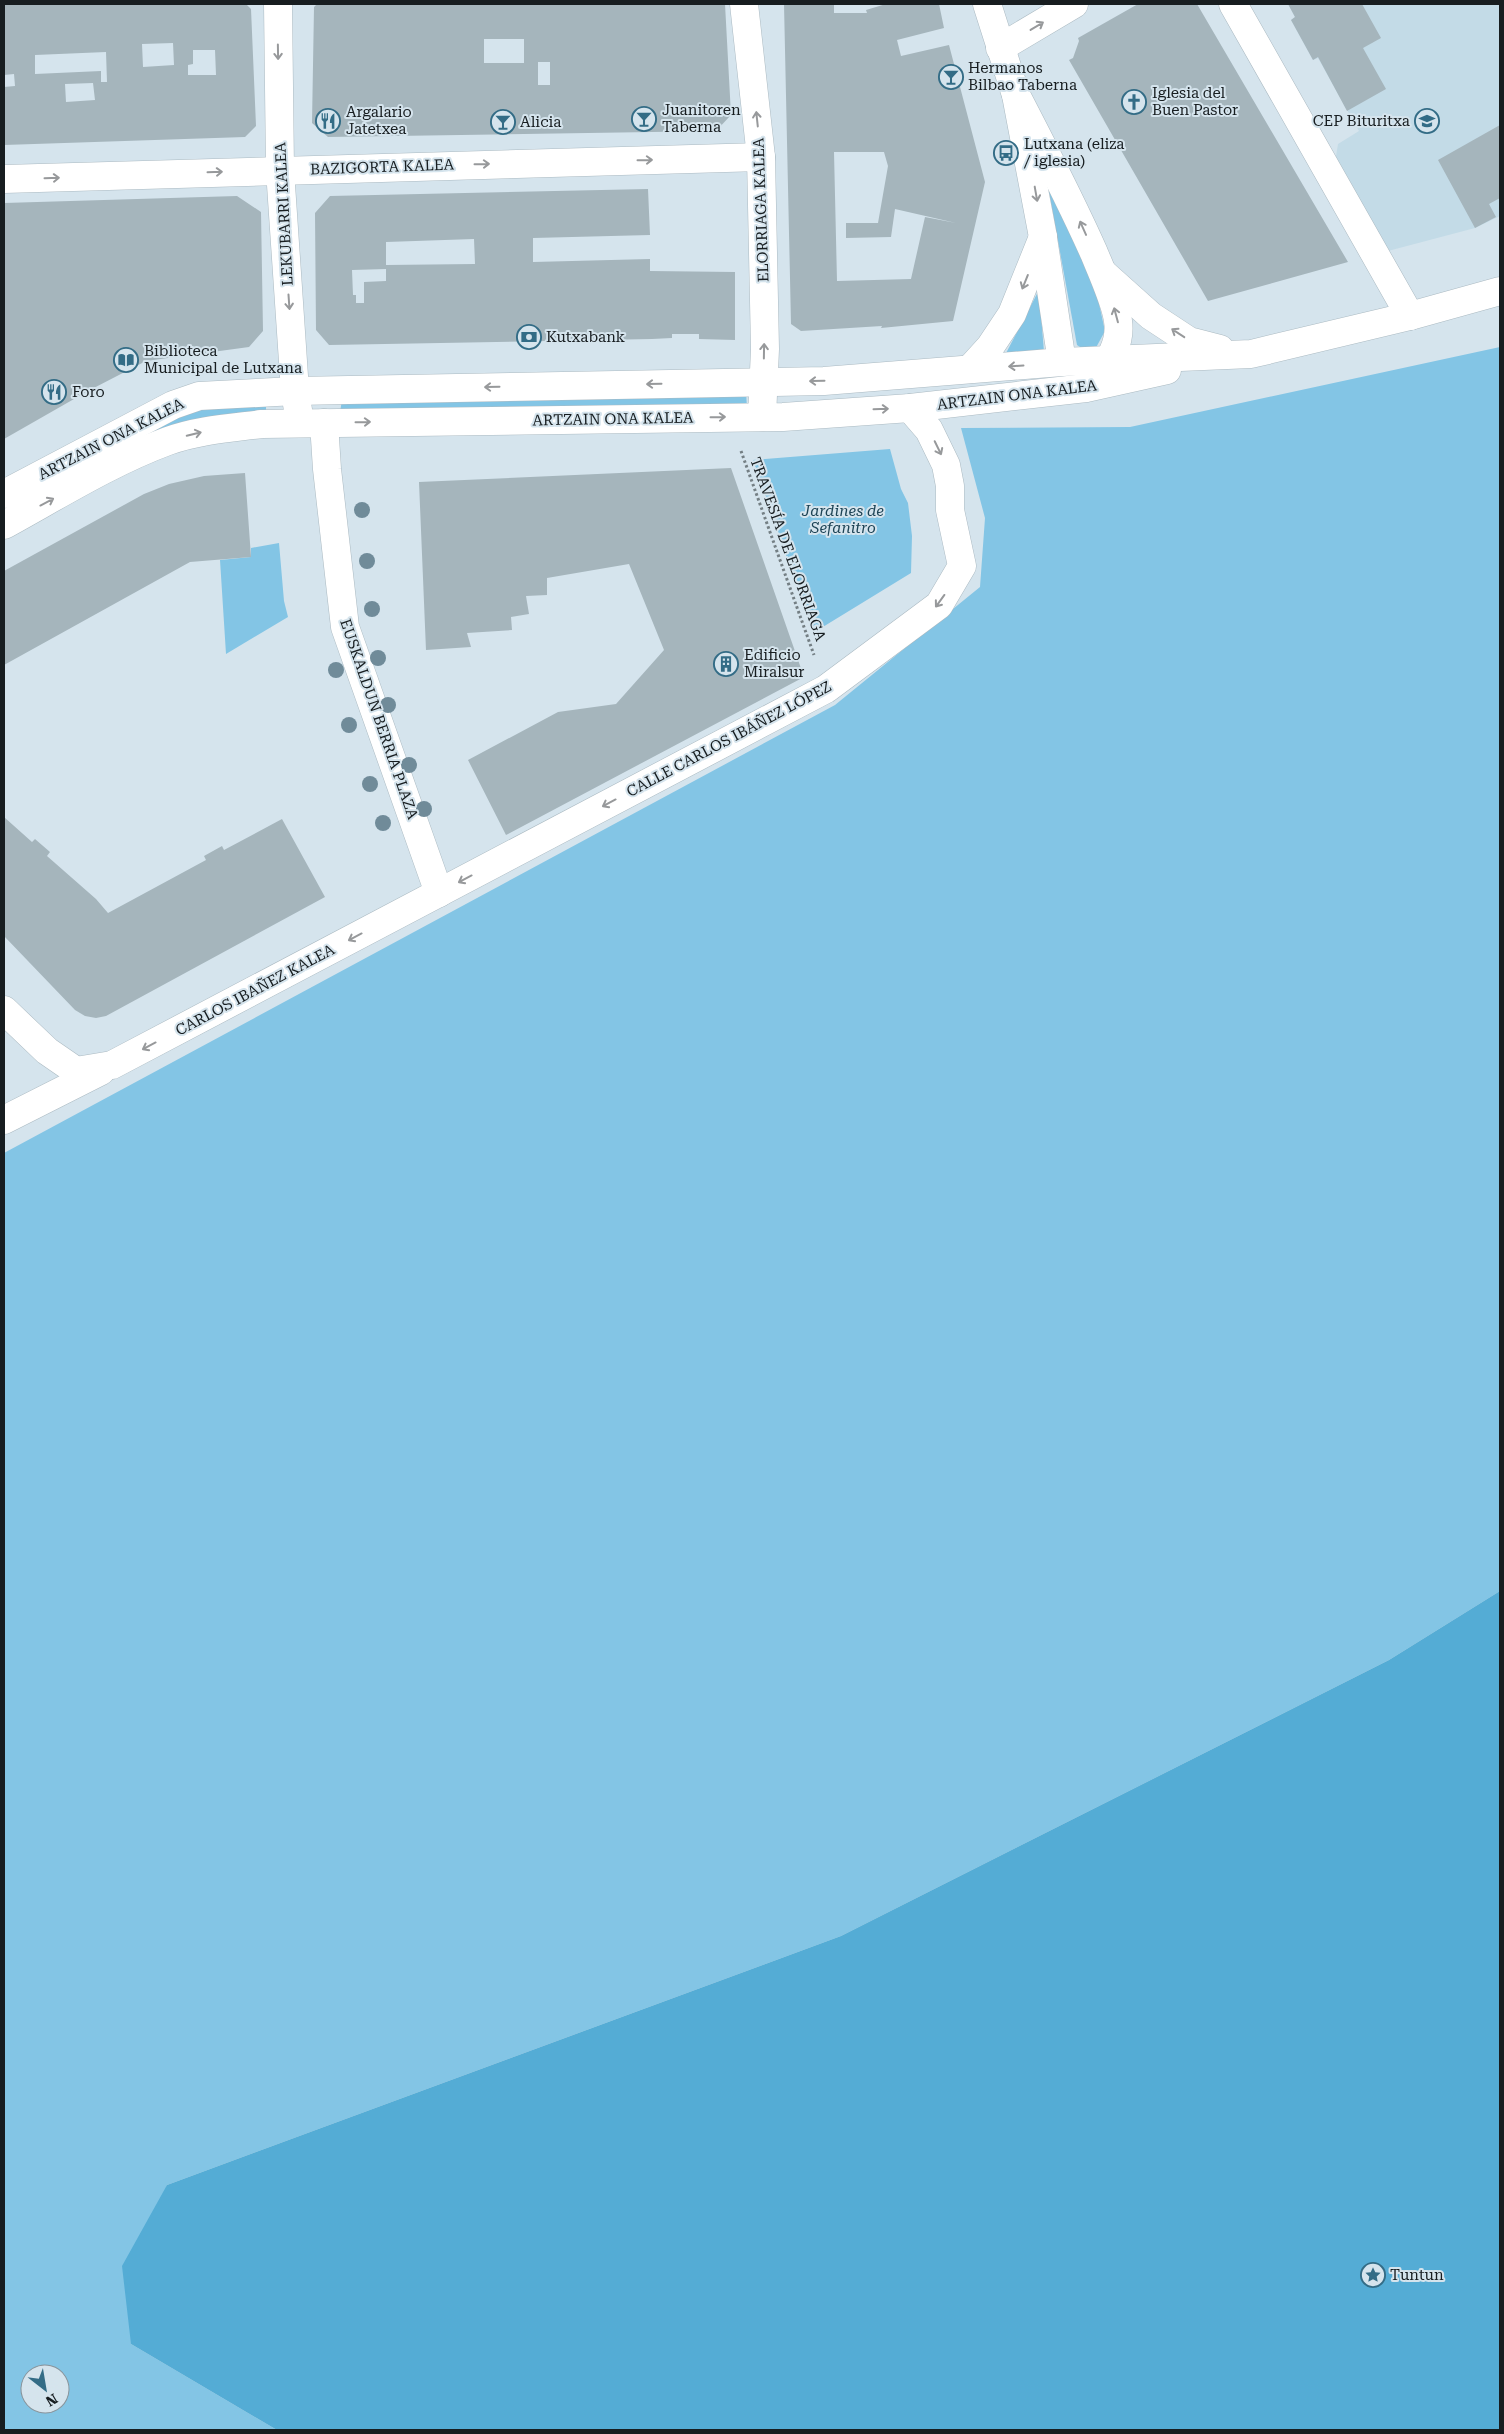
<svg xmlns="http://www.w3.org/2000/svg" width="1504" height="2434" viewBox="0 0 1504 2434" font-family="'Roboto Serif',serif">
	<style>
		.built { fill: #c3dbe7 }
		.green { fill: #83c5e5; fill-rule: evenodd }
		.forest { fill: #54acd5 }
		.building { fill: #a5b5bc; fill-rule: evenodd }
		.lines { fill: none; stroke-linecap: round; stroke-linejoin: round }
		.minor-casing { stroke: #abbac2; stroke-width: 29 }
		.major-casing { stroke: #abbac2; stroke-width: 29 }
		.path { stroke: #747f84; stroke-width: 3; stroke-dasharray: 2.5 2.5; stroke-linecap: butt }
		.minor { stroke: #fff; stroke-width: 28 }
		.major { stroke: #fff; stroke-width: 28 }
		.tree { fill: #708b99 }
		.oneway { stroke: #97999b }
		.labels { text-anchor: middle; stroke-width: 4; stroke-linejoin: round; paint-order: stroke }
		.poi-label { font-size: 15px; fill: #171d20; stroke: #d5e4ed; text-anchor: start }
		.street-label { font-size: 15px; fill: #171d20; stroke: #d5e4ed }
		.park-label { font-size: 15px; font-style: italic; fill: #1d4355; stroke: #d5e4ed }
	</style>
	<rect width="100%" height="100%" fill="#d5e4ed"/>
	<polygon class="built" points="1288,4 1500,4 1500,216 1475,228 1388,251 1334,169 1338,144 1359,131 1318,58 1313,60 1291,20 1295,17"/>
	<g class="green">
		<polygon points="1047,181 1094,281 1105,331 1092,355 1077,345"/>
		<polygon points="1039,290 1044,352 1004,357"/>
		<path d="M1500 347V1591L1389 1660 841 1936 167 2185 131 2344 277 2430H4V1153L835 705 980 587 985 518 961 428 1130 427ZM30 2374H60V2404H30Z"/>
		<polygon points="746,392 747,408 340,413 342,399"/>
		<polygon points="266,401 266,415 4,518 4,504 172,417 200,408"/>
		<polygon points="890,449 901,489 908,503 912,536 911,573 813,633 753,460"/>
		<polygon points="279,543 284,601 288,617 226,654 220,560 251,557 251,548"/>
	</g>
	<polygon class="forest" points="1500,1591 1500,2430 277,2430 131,2344 122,2266 167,2185 841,1936 1389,1660"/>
	<g class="building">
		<path d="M8 4H246L251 9 256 126 245 137 4 145V87L15 86 14 74 4 75V5ZM173 43 174 65 143 67 142 44ZM193 50H215L216 75H188V65L193 64ZM106 52 107 82H101V71L35 74V55ZM93 83 95 100 66 102 65 84Z"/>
		<path d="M317 4H725L731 115 716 131 328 137 312 123 314 7ZM484 39H524V63H484ZM538 62H550V85H538Z"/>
		<path d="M784 4H834V13H867L866 10 886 4H939L944 28 897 40 901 56 949 45 985 182 953 321 881 328 882 326 801 331 791 324ZM834 152H884L888 166 878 223H846V238L891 237 895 209 956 223 925 217 911 279 837 281Z"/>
		<polygon points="1138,4 1197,4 1348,262 1208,301 1069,60 1073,58 1079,41 1078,38"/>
		<polygon points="1288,4 1362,4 1381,38 1363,48 1386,89 1347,111 1318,57 1313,60 1291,20 1295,17"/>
		<polygon points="1500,125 1500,198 1489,204 1496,217 1475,228 1438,160"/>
		<path d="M648 189 650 235 533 238V262L650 259V271L735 272V340L699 339V334H672V338L652 339 329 345 316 330 315 213 330 196ZM474 239 475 264 386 265V242ZM386 269V281L364 282V303H356V295H353L352 270Z"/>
		<polygon points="237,196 261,212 263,331 249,347 146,361 88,391 4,439 4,203"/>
		<polygon points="731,468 804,677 506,835 468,760 558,712 616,704 664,650 629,564 547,578 547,595 526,596 529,614 511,617 512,630 467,633 471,647 426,650 419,482"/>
		<polygon points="245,473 251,557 190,562 4,665 4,571 144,494 169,484 204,476"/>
		<polygon points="4,817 32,842 35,839 50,852 47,856 96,899 108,913 206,860 204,856 222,846 224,850 282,819 325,897 106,1016 96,1018 85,1016 75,1010 4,936"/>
	</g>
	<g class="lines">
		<defs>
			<g id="minor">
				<polyline points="278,4 280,170 295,391 300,423"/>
				<polyline points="744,4 761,157 765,349 762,417"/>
				<polyline points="987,4 1016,95 1043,237"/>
				<polyline points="1233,4 1410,316"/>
				<polyline points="1000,48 1074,4"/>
				<polyline points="4,179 761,157"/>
				<polyline points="324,423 327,469 345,627 439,893"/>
				<polyline points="4,1010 47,1051 76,1071 112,1065 826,689 939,605 962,566 950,510 950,486 946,465 929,430 910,408"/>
				<polyline points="4,1120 101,1071"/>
			</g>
			<g id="major">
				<path d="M1016 95C1043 147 1070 199 1094 253 1101 270 1116 303 1118 321 1121 341 1111 359 1099 373"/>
				<polyline points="1043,238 1062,362"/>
				<polyline points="1103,273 1151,316 1189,341 1220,349"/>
				<polyline points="970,369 990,347 1012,314 1043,237"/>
				<polyline points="4,494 173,405 199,396 295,391 824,381 1062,362 1251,354 1410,316 1500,291"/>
				<path d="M4 525C57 496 111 462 168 441 198 430 231 428 262 424L783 417 910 408 1086 388 1167 370"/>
			</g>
		</defs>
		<use href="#minor" class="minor-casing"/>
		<use href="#major" class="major-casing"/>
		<polyline class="path" points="741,451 814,655"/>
		<use href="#minor" class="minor"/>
		<use href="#major" class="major"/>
	</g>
	<g class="tree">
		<circle cx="362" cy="510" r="8"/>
		<circle cx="367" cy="561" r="8"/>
		<circle cx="372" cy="609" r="8"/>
		<circle cx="378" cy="658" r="8"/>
		<circle cx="336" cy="670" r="8"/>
		<circle cx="388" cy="705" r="8"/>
		<circle cx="349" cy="725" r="8"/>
		<circle cx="409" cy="765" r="8"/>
		<circle cx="370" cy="784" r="8"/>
		<circle cx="424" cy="809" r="8"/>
		<circle cx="383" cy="823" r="8"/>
	</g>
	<defs><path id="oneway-shaft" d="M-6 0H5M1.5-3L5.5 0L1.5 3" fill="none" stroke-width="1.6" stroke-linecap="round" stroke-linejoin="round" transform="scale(1.25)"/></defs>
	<g class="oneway">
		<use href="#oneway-shaft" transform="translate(1037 26) rotate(-31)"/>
		<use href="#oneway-shaft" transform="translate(278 52) rotate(89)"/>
		<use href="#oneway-shaft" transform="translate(757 119) rotate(-96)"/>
		<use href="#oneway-shaft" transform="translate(645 160) rotate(-1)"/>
		<use href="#oneway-shaft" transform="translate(482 164) rotate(-1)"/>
		<use href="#oneway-shaft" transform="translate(215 172) rotate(-2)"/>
		<use href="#oneway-shaft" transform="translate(52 178) rotate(-2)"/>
		<use href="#oneway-shaft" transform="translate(1036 194) rotate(80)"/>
		<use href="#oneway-shaft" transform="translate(1083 228) rotate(-114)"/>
		<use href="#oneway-shaft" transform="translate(1025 282) rotate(112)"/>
		<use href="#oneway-shaft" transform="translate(289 302) rotate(86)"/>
		<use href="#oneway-shaft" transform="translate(1116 315) rotate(-105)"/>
		<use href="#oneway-shaft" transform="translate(1178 333) rotate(-147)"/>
		<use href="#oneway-shaft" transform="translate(764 351) rotate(-89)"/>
		<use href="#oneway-shaft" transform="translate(1016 366) rotate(176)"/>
		<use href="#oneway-shaft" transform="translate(817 381) rotate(179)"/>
		<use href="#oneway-shaft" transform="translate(654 384) rotate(179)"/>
		<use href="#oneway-shaft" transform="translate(492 387) rotate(179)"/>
		<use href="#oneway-shaft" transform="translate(881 409) rotate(-2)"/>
		<use href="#oneway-shaft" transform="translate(718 417) rotate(-1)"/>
		<use href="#oneway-shaft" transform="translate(363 422) rotate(-1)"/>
		<use href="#oneway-shaft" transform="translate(194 434) rotate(-14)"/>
		<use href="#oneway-shaft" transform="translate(938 448) rotate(64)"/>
		<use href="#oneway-shaft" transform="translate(47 502) rotate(-28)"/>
		<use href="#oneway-shaft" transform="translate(940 601) rotate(126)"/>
		<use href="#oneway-shaft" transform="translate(609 803) rotate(152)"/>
		<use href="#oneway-shaft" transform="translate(465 879) rotate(152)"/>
		<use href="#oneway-shaft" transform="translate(355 937) rotate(152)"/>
		<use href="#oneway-shaft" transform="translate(149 1046) rotate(152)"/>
	</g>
	<defs>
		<symbol id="bar-ring" viewBox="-11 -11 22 22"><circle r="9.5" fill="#d5e4ed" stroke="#336c86" stroke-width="1.5"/><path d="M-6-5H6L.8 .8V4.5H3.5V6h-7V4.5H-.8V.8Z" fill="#336c86"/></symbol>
		<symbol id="church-ring" viewBox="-11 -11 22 22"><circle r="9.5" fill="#d5e4ed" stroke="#336c86" stroke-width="1.5"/><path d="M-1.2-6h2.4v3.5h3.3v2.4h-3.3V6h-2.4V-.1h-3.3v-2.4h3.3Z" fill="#336c86"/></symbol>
		<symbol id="restaurant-ring" viewBox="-11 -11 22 22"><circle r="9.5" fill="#d5e4ed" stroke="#336c86" stroke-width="1.5"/><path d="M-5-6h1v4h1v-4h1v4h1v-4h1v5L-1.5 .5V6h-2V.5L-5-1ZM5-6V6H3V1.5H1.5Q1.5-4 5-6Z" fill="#336c86"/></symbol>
		<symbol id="school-ring" viewBox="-11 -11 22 22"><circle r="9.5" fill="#d5e4ed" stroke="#336c86" stroke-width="1.5"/><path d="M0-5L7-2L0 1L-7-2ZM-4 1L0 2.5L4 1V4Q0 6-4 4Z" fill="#336c86"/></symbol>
		<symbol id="bus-ring" viewBox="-11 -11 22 22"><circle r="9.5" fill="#d5e4ed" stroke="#336c86" stroke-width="1.5"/><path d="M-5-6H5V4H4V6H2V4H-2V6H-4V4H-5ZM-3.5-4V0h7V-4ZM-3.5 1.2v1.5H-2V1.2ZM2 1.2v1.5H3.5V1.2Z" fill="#336c86"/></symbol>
		<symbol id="bank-ring" viewBox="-11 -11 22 22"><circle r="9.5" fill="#d5e4ed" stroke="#336c86" stroke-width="1.5"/><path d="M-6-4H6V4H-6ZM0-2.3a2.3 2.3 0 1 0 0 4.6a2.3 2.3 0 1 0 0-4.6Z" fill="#336c86"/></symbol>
		<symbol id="library-ring" viewBox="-11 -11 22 22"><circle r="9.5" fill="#d5e4ed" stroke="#336c86" stroke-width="1.5"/><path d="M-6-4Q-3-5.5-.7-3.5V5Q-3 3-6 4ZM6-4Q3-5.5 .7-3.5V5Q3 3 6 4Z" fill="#336c86"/></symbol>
		<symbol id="building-ring" viewBox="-11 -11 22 22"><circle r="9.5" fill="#d5e4ed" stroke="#336c86" stroke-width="1.5"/><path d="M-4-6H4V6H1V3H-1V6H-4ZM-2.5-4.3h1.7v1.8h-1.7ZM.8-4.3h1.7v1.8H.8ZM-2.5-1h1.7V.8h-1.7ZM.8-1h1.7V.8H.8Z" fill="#336c86"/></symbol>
		<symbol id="sight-ring" viewBox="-11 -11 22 22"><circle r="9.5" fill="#d5e4ed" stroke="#336c86" stroke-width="1.5"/><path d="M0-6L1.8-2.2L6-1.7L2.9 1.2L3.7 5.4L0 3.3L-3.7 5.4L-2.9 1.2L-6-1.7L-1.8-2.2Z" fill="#336c86"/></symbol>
	</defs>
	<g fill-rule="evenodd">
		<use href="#bar-ring" x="937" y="63" width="28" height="28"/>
		<use href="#church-ring" x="1120" y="88" width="28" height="28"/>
		<use href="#bar-ring" x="630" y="105" width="28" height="28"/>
		<use href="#restaurant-ring" x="314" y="107" width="28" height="28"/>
		<use href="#school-ring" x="1413" y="107" width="28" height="28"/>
		<use href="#bar-ring" x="489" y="108" width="28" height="28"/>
		<use href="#bus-ring" x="992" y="139" width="28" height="28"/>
		<use href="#bank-ring" x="515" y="323" width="28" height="28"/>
		<use href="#library-ring" x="112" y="346" width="28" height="28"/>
		<use href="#restaurant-ring" x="40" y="378" width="28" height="28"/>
		<use href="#building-ring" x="712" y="650" width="28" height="28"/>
		<use href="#sight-ring" x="1359" y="2261" width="28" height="28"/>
	</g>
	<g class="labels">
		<g class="poi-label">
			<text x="968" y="73">Hermanos<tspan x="968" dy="17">Bilbao Taberna</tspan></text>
			<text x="1152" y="98">Iglesia del<tspan x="1152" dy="17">Buen Pastor</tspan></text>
			<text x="662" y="115">Juanitoren<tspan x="662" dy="17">Taberna</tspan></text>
			<text x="346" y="117">Argalario<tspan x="346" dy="17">Jatetxea</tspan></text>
			<text x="1410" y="126" text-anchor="end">CEP Bituritxa</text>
			<text x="520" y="127">Alicia</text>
			<text x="1024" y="149">Lutxana (eliza<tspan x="1024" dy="17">/ iglesia)</tspan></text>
			<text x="546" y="342">Kutxabank</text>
			<text x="144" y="356">Biblioteca<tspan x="144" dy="17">Municipal de Lutxana</tspan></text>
			<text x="72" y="397">Foro</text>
			<text x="744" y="660">Edificio<tspan x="744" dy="17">Miralsur</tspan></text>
			<text x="1390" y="2280">Tuntun</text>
		</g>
		<g class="street-label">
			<text transform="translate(382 167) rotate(-2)" y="5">BAZIGORTA KALEA</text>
			<text transform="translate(761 210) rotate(-92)" y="5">ELORRIAGA KALEA</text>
			<text transform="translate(284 214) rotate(-93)" y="5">LEKUBARRI KALEA</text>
			<text transform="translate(1017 395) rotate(-7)" y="5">ARTZAIN ONA KALEA</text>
			<text transform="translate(613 419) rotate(-1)" y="5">ARTZAIN ONA KALEA</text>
			<text transform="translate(111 439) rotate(-27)" y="5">ARTZAIN ONA KALEA</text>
			<text transform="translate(788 549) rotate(70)" y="5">TRAVESÍA DE ELORRIAGA</text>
			<text transform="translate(379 719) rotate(71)" y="5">EUSKALDUN BERRIA PLAZA</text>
			<text transform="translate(729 739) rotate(-28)" y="5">CALLE CARLOS IBÁÑEZ LÓPEZ</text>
			<text transform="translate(255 990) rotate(-28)" y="5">CARLOS IBAÑEZ KALEA</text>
		</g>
		<g class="park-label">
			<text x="843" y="516">Jardines de<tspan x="843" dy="17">Sefanitro</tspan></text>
		</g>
	</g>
	<rect width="1504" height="2434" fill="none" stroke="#171d20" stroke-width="10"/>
	<g transform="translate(45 2389) rotate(149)"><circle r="24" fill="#d5e4ed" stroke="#89949b"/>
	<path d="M0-4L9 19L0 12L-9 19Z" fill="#336c86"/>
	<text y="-8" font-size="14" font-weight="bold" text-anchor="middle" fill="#171d20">N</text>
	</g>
</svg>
